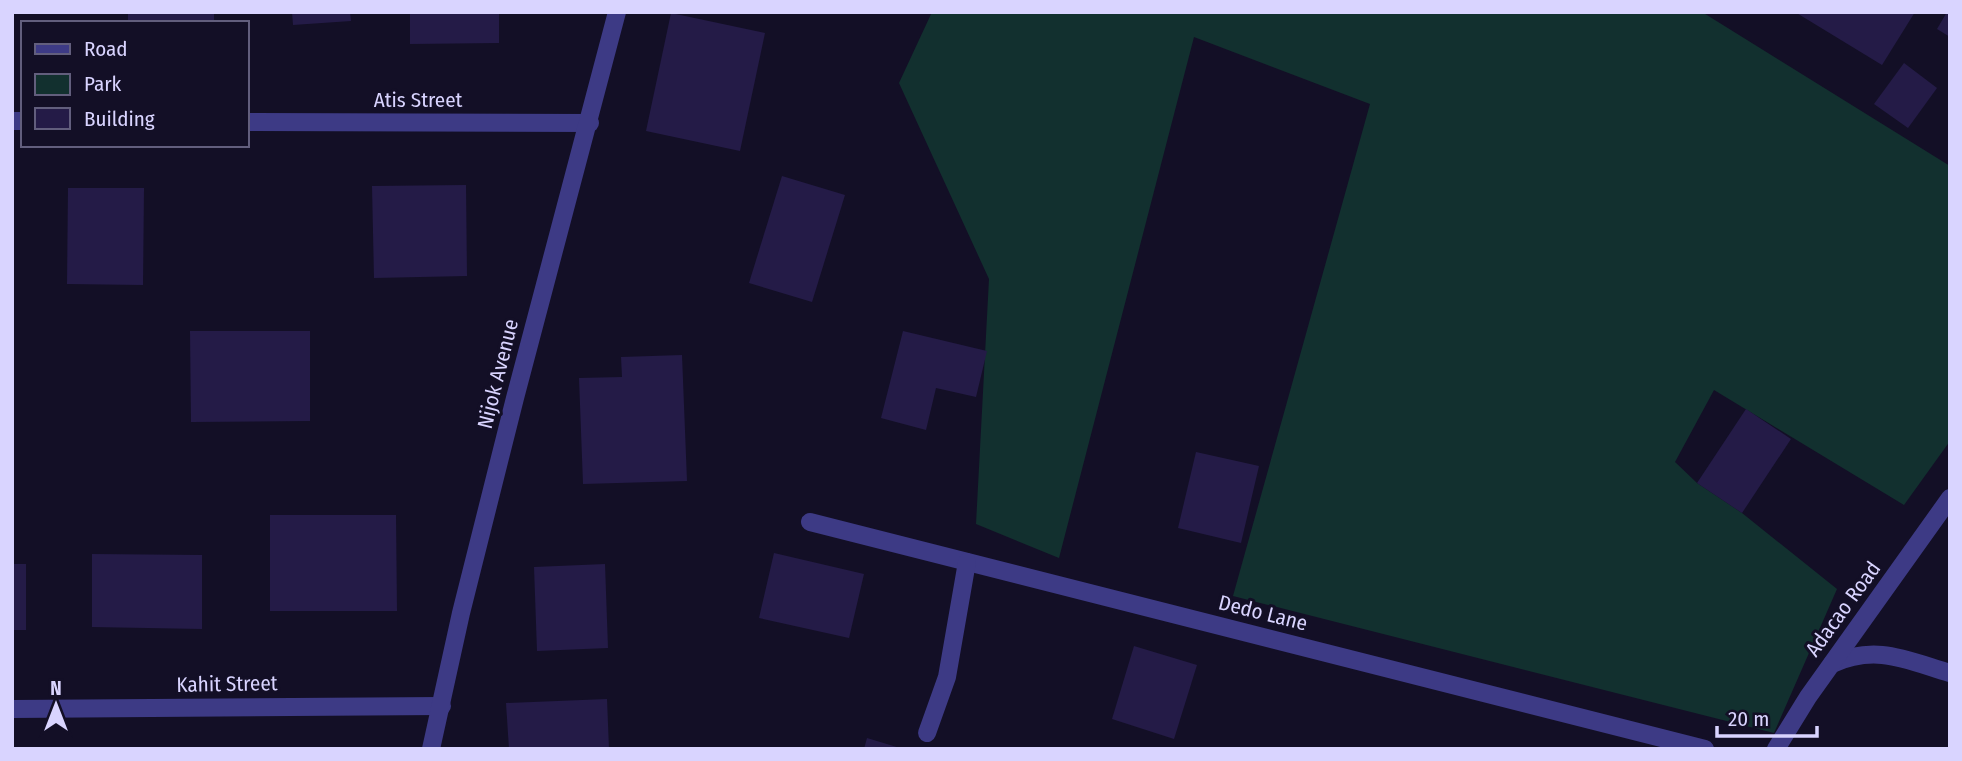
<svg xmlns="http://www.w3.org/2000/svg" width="1962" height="761" viewBox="0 0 1962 761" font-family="'Fira Sans Condensed',sans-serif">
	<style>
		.green { fill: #12302f }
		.building { fill: #241b47 }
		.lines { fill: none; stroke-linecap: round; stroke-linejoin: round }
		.minor { stroke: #3d3a85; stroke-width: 18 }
		.labels { text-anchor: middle; stroke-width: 6; stroke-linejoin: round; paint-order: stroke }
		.street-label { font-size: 21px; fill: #d9d4ff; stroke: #130f26 }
	</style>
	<rect width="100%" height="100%" fill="#130f26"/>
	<polygon class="green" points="932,12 1702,12 1950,166 1950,441 1904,505 1714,390 1675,462 1697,483 1742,513 1837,589 1774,733 1233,596 1370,104 1194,37 1059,558 976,524 989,279 899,83"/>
	<g class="building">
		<rect x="128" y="12" width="86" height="11"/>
		<polygon points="292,12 350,12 351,21 293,25"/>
		<polygon points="410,12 499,12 499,43 410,44"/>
		<polygon points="1795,12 1915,12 1882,65"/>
		<polygon points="1947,12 1950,12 1950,37 1937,29"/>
		<polygon points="671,13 765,33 740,151 646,131"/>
		<polygon points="1904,63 1937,88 1908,128 1874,104"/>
		<polygon points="782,176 845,195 812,302 749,283"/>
		<polygon points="466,185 467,276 374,278 372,186"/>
		<polygon points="68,188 144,188 143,285 67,284"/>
		<polygon points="190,331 310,331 310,421 191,422"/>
		<polygon points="903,331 987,351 976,397 936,388 926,430 881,418"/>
		<polygon points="682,355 687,481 583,484 579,378 622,377 621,357"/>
		<polygon points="1746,409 1791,439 1742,513 1697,483"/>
		<polygon points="1196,452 1259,466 1241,543 1178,528"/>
		<polygon points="270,515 396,515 397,611 270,611"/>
		<polygon points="774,553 864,574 849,638 759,618"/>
		<polygon points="92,554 202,555 202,629 92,627"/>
		<rect x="12" y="564" width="14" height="66"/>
		<polygon points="605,564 608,648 537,651 534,567"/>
		<polygon points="1134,646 1197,665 1174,739 1112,719"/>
		<polygon points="607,699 609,749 509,749 506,703"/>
		<polygon points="867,738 900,748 900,749 864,749"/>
	</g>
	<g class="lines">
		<g class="minor">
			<polyline points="12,121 23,121"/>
			<polyline points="247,122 590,123"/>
			<polyline points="810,522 1705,749"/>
			<path d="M1832 664C1876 644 1906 660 1950 673"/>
			<polyline points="12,709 442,706"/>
			<polyline points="927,733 947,677 967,562"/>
			<polyline points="431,749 461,613 515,398 617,12"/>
			<polyline points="1776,749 1808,697 1950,498"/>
		</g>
	</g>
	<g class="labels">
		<g class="street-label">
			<text x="418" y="107">Atis Street</text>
			<text transform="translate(498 374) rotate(-76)" y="7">Nijok Avenue</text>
			<text transform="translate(1843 609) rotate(-54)" y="7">Adacao Road</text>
			<text transform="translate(1263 613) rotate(14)" y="7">Dedo Lane</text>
			<text transform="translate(227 684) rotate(-1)" y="7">Kahit Street</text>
		</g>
	</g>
	<rect width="1962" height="761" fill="none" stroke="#d9d4ff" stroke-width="28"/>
	<rect x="21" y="21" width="228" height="126" fill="#130f26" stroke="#625e7d" stroke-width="2"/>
	<rect x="35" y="44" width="35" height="10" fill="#3d3a85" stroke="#625e7d" stroke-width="2"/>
	<text x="84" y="56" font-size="21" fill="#d9d4ff">Road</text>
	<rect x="35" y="74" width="35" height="21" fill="#12302f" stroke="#625e7d" stroke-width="2"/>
	<text x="84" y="91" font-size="21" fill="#d9d4ff">Park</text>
	<rect x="35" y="108" width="35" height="21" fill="#241b47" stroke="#625e7d" stroke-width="2"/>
	<text x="84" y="126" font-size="21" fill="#d9d4ff">Building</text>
	<g transform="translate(56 705)" stroke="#130f26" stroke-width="5" paint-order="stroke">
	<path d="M0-5L12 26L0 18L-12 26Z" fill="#d9d4ff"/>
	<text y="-10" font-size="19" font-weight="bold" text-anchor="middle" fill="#d9d4ff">N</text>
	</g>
	<path d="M1717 726v10h100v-10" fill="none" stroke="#d9d4ff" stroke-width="3.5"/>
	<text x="1728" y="726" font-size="21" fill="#d9d4ff" stroke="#130f26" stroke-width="5" paint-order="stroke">20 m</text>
</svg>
